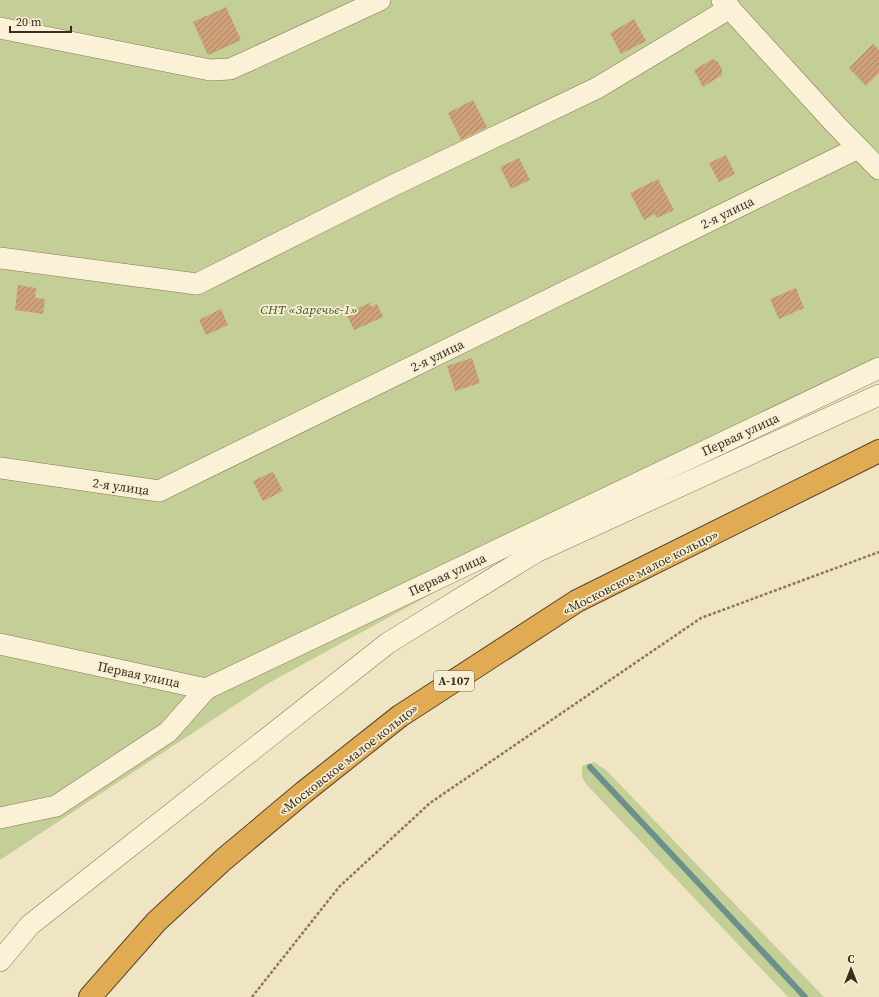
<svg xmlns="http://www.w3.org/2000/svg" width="879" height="997" viewBox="0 0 879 997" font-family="'Source Serif 4',serif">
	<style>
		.green { fill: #c4ce97 }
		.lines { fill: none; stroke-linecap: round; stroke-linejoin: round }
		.stream { stroke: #6c918a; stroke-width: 6 }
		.building { fill: url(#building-hatch) }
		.minor-casing { stroke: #8a7659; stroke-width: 22 }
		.highway-casing { stroke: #58442e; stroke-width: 24 }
		.path { stroke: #8a7659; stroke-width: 2.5; stroke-dasharray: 3 2; stroke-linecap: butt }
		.minor { stroke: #faf1d7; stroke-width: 21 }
		.highway { stroke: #e0ab52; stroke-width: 22 }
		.labels { text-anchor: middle; stroke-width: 3.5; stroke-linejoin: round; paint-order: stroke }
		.shield { fill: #f6eed3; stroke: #726754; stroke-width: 1 }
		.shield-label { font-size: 12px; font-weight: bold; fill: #3a2d1e }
		.street-label { font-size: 13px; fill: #3a2d1e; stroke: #f6eed3 }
		.park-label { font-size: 13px; font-style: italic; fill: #475724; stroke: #f6eed3 }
	</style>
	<defs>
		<pattern id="building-hatch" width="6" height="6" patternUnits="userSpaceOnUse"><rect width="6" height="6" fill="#cea178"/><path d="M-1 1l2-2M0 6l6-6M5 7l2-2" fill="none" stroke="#a88462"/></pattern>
	</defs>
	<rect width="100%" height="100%" fill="#efe5c3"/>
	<g class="green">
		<polygon points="0,0 879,0 879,369 572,517 267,684 0,860"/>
		<polygon points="594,762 606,770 824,997 788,997 586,784 582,777 582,766"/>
	</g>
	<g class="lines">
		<polyline class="stream" points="590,767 805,997"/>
	</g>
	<g class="building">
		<polygon points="226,7 241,40 208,55 193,22"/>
		<polygon points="634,19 646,41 621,54 610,33"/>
		<polygon points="873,44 879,50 879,73 866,86 849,68"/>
		<polygon points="713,59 718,62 722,69 722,75 703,87 694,70"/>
		<polygon points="473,100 487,127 461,140 448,113"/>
		<polygon points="726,155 735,174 719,182 709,163"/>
		<polygon points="519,158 530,180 511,189 500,167"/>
		<polygon points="658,179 674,210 657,218 655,214 644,220 630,193"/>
		<polygon points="18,285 36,288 35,298 45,299 43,314 15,310"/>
		<polygon points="796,288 804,308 779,319 770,299"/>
		<polygon points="370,303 371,307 377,304 383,317 354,330 346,313"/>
		<polygon points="221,309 228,325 206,335 199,320"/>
		<polygon points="472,358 480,383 455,391 447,366"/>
		<polygon points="273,472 283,491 263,501 253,481"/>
	</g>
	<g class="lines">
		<defs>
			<g id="minor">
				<polyline points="722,0 836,125 879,169"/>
				<polyline points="0,28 210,70 230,69 248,61 380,0"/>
				<polyline points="0,258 197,284 392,186 597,88 730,8"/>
				<polyline points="0,468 159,491 858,148"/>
				<polyline points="0,644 206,689 879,368"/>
				<polyline points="0,818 56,806 168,732 206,689"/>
				<polyline points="0,961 30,925 388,643 536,552 879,395"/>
			</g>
			<polyline id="highway" points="90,997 156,922 223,860 304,792 400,716 577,601 879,451"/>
		</defs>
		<use href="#minor" class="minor-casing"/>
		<use href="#highway" class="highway-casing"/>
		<polyline class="path" points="252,997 339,887 430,803 701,618 879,552"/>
		<use href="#minor" class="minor"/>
		<use href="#highway" class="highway"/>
	</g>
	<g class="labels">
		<rect class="shield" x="434" y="671" width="40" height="20" rx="3"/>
		<g class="shield-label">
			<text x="454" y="685">А-107</text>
		</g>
		<g class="street-label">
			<text transform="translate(727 212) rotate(-26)" y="5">2-я улица</text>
			<text transform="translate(437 355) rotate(-26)" y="5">2-я улица</text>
			<text transform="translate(740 434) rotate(-25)" y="5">Первая улица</text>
			<text transform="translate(121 486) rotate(8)" y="5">2-я улица</text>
			<text transform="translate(640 572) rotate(-27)" y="5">«Московское малое кольцо»</text>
			<text transform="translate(447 574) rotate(-25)" y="5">Первая улица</text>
			<text transform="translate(139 674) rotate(12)" y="5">Первая улица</text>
			<text transform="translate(348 759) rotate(-38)" y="5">«Московское малое кольцо»</text>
		</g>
		<g class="park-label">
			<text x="309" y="314">СНТ «Заречье-1»</text>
		</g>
	</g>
	<g transform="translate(851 969)" stroke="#f6eed3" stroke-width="3" paint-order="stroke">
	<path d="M0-3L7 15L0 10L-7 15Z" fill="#3a2d1e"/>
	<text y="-6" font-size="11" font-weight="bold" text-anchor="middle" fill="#3a2d1e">С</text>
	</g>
	<path d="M10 26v6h61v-6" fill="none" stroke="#3a2d1e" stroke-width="2"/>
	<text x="16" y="26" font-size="12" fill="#3a2d1e" stroke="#f6eed3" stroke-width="3" paint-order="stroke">20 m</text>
</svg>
